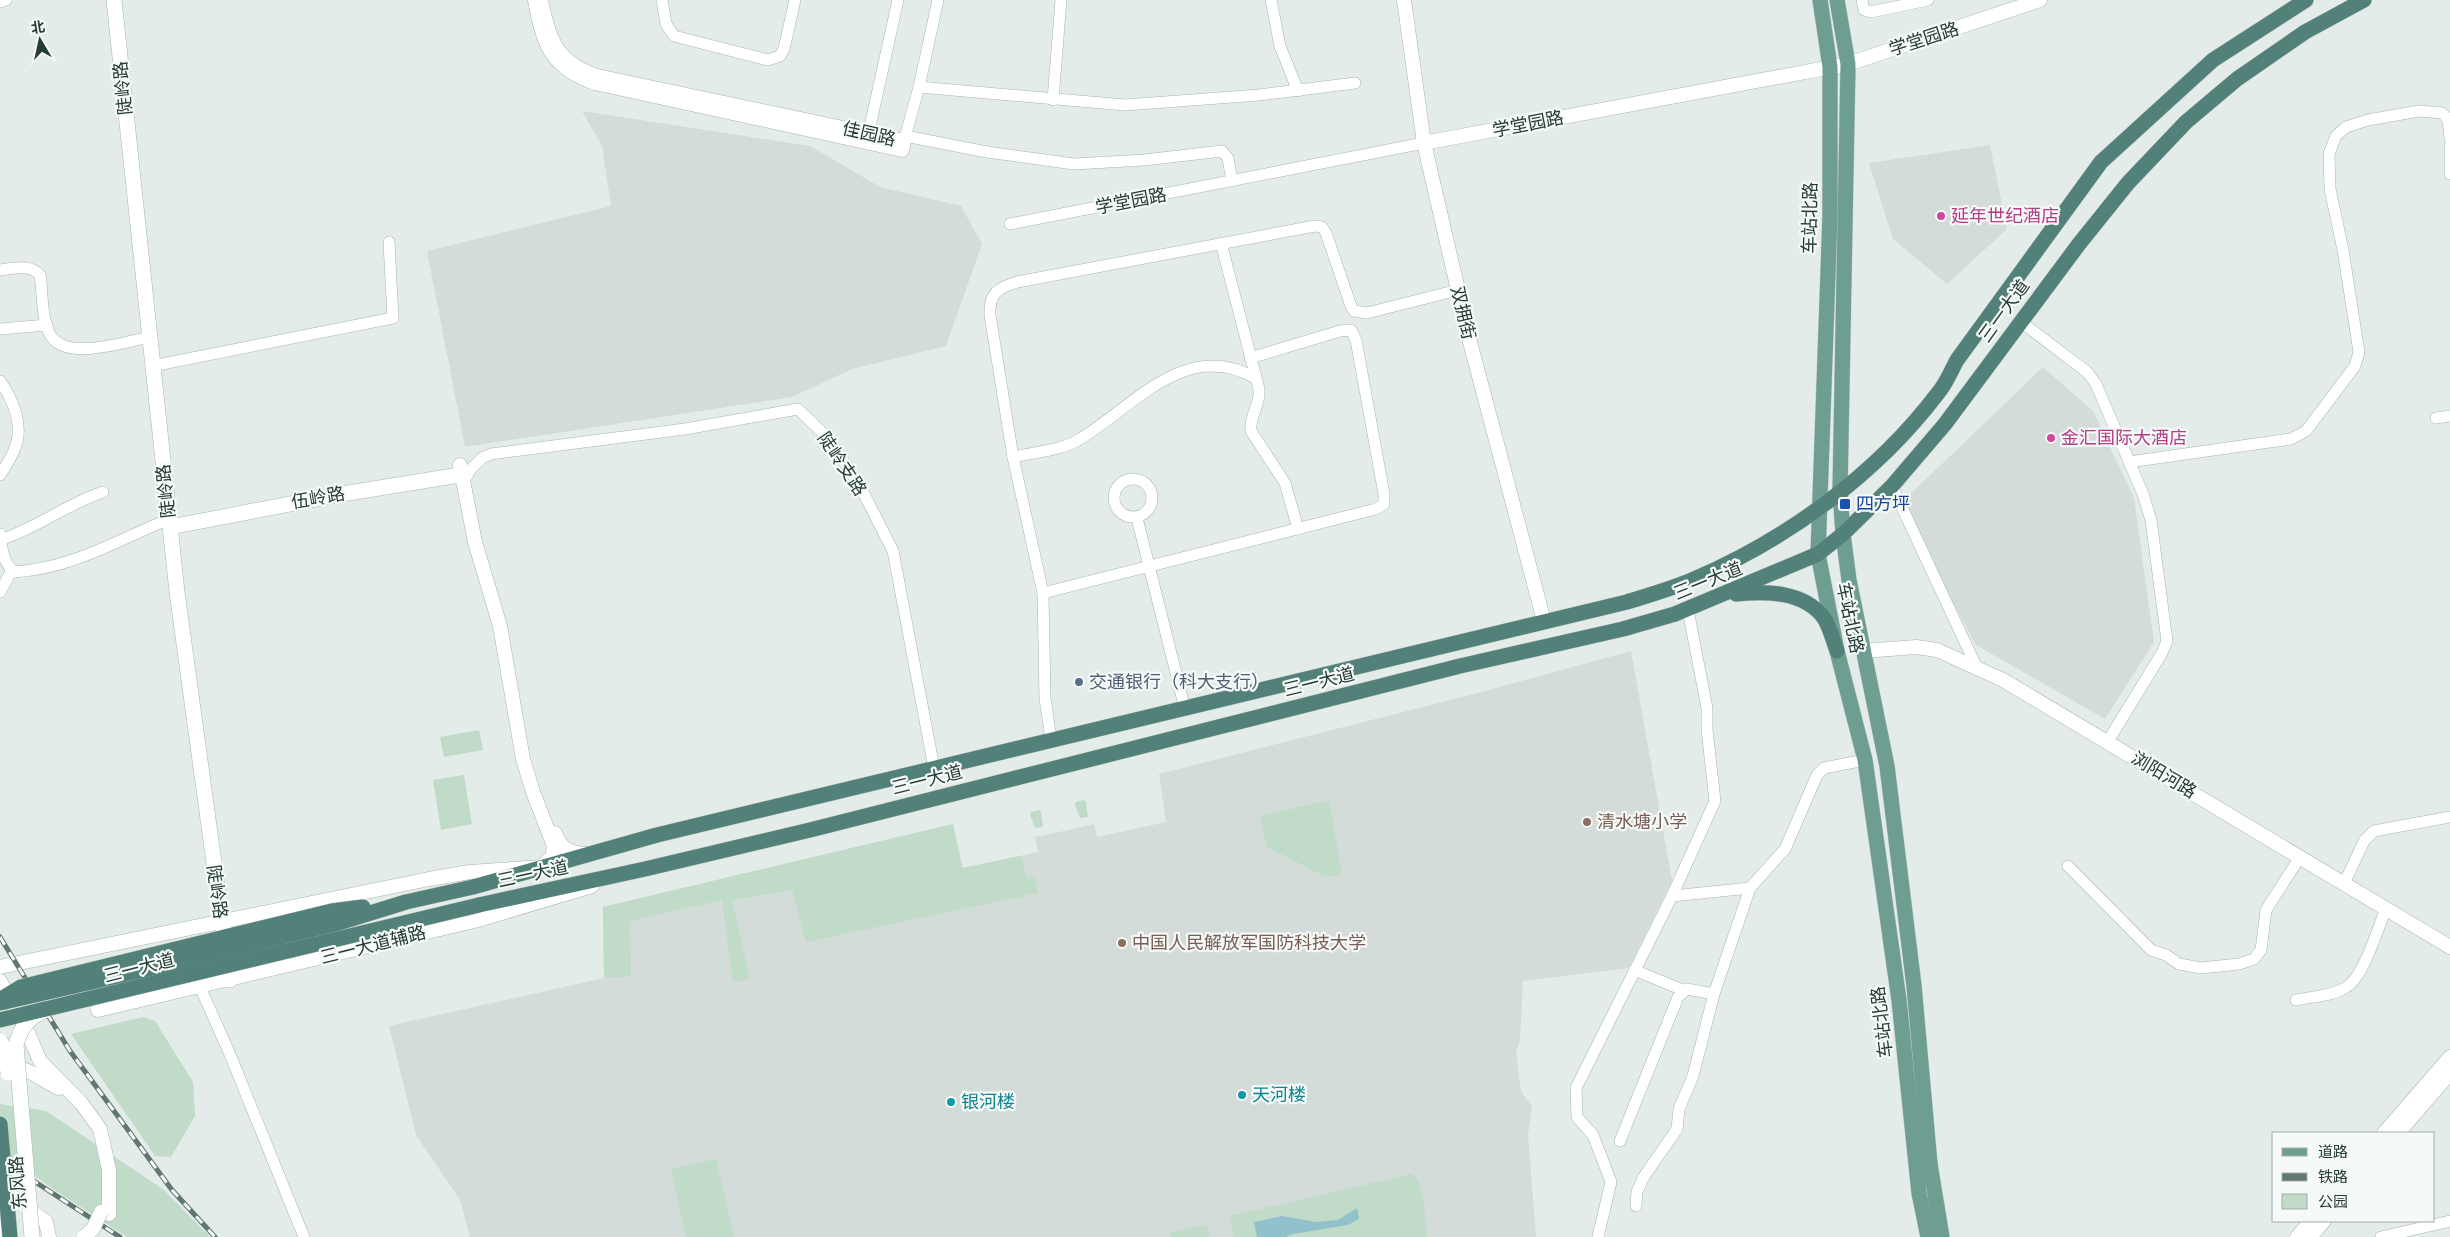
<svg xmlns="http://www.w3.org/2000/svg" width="2450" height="1237" viewBox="0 0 2450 1237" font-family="Signika,'Noto Sans SC',sans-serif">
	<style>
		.built { fill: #d3dcd8 }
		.green { fill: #c0dbc8 }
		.water { fill: #93c1cb }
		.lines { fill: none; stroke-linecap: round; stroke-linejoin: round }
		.minor-casing { stroke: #a7b4b0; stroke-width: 12 }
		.tertiary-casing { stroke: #a7b4b0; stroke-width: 15 }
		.secondary-casing { stroke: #a4b7b1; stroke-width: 16 }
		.primary-casing { stroke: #c2c8c7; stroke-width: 16 }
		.trunk-casing { stroke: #c2c8c7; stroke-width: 16 }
		.minor { stroke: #fff; stroke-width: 11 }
		.tertiary { stroke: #fff; stroke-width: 14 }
		.secondary { stroke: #fff; stroke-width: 15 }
		.primary { stroke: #6e9d92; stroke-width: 15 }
		.trunk { stroke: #518178; stroke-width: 15 }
		.rail-casing { stroke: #607772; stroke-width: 5 }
		.rail { stroke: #f5f9f7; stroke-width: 3; stroke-dasharray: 9; stroke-linecap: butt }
		.tertiary-bridge-casing { stroke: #a7b4b0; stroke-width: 15; stroke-linecap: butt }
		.secondary-bridge-casing { stroke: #a4b7b1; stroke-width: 16; stroke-linecap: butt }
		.trunk-bridge-casing { stroke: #c2c8c7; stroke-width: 16; stroke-linecap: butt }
		.tertiary-bridge { stroke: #fff; stroke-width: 14 }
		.secondary-bridge { stroke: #fff; stroke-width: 15 }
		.trunk-bridge { stroke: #518178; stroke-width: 15 }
		.hotel-dot { fill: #d1479c; stroke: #f5f9f7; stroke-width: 2 }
		.transit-dot { fill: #1a4fb4; stroke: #f5f9f7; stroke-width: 2 }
		.service-dot { fill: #5c6f8a; stroke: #f5f9f7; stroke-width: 2 }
		.education-dot { fill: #8d6e63; stroke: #f5f9f7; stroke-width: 2 }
		.culture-dot { fill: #0f9aa8; stroke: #f5f9f7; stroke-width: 2 }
		.labels { text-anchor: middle; stroke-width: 4.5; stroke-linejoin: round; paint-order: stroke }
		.street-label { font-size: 18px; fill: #263c37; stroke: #f5f9f7 }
		.hotel-label { font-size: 18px; fill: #b23c85; stroke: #f5f9f7; text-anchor: start }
		.transit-label { font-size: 18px; fill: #164399; stroke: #f5f9f7; text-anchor: start }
		.service-label { font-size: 18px; fill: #4e5e75; stroke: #f5f9f7; text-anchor: start }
		.education-label { font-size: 18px; fill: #785e54; stroke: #f5f9f7; text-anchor: start }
		.culture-label { font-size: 18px; fill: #0d838f; stroke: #f5f9f7; text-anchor: start }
	</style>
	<rect width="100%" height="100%" fill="#e4ece9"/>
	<g class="built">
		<polygon points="582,111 810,146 880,187 961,206 982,244 946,346 852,369 792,397 465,447 427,251 611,206 602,146"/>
		<polygon points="1990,145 2007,229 1947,284 1893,239 1869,163"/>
		<polygon points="2043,367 2093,411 2134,498 2154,642 2105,719 1976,645 1899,505"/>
		<polygon points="1631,651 1672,880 1629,968 1523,981 1520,1041 1516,1051 1521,1091 1532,1107 1528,1135 1536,1237 470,1237 460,1200 416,1135 389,1026 604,978 603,907 953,824 963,868 1038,852 1035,837 1064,831 1094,824 1097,837 1166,822 1159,774 1478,693"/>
	</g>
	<g class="green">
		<polygon points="479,730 483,750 444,757 440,737"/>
		<polygon points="464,775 472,824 441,830 433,780"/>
		<polygon points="1084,800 1086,802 1088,817 1080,818 1075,805 1076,802"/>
		<polygon points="1329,800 1341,869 1338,876 1324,876 1267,847 1260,816"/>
		<polygon points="1039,810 1041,812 1043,827 1035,828 1030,815 1031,812"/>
		<polygon points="953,824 962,868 1021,856 1027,879 1035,878 1038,893 806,942 792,890 732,900 750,979 733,982 722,900 630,921 631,976 604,978 603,907"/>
		<polygon points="143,1017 155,1021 193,1082 195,1116 171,1157 155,1156 71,1034"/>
		<polygon points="0,1104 46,1111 164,1190 210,1237 127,1237 56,1191 0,1151"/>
		<polygon points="716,1159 734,1237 686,1237 671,1169"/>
		<path d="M1411 1174C1425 1182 1425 1221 1427 1237H1234L1230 1216Z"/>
		<polygon points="1207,1224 1210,1237 1171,1237 1170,1233"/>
	</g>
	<polygon class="water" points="1357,1208 1359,1219 1348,1225 1293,1234 1286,1237 1257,1237 1254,1222 1282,1216 1316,1222 1338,1220"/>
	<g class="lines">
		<defs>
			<g id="minor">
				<polyline points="662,0 666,24 674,36 768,60 780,56 784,49 795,0"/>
				<polyline points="1271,0 1280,46 1298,91"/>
				<polyline points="1862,0 1864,10 1871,12 1928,0"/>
				<polyline points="0,2 6,0"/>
				<polyline points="919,87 1125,105 1259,95 1355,83"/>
				<polyline points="1053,100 1061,0"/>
				<polyline points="905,136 987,152 1074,164 1144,160 1222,151 1228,158 1232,181"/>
				<polyline points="867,140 898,0"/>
				<polyline points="904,141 919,87 938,0"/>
				<polyline points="2450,145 2450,174"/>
				<polyline points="1010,224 1424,143"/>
				<path d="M1221 243 1259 389C1261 404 1249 416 1251 431L1285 483 1298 529"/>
				<path d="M0 270C13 268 31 264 40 275 43 293 41 320 51 336 66 361 126 342 149 337"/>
				<polyline points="2020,321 2087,372 2096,384 2143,494 2151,520 2167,641 2162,653 2108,741"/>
				<polyline points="0,329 47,325"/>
				<polyline points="152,366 393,318 389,242"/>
				<path d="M0 381C13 399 24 426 15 448 12 457 5 467 0 475"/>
				<polyline points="2436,418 2450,416"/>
				<path d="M1013 457C1034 452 1061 451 1080 439 1133 407 1186 338 1255 378"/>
				<polyline points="2129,462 2291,439 2306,431 2355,366 2359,352 2343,250 2330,189 2329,154 2336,136 2346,127 2368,120 2419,111 2442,113 2448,119 2450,138"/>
				<polyline points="466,474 482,458 491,454 685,429 798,409 830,440 862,490 893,551 934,768"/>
				<circle cx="1133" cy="498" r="19"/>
				<polyline points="1892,486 1977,668"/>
				<polyline points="1137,518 1185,709"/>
				<path d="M0 534C2 548 3 563 14 572 73 568 116 541 169 519"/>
				<path d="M0 540C37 528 67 504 103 492"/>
				<polyline points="0,592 12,570"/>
				<polyline points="1043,593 1376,509 1384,504 1384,494 1356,340 1351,330 1340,331 1250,358"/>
				<path d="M1051 739 1045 698 1043 593 1013 457 990 315C989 294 997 288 1017 282L1315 226 1322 227 1326 233 1351 306 1354 311 1367 313 1458 290"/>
				<polyline points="2068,866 2151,950 2166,955 2179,964 2201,968 2239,964 2254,959 2261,950 2266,910 2300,857"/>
				<polyline points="2344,884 2364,841 2374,831 2450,817"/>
				<polyline points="1672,896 1750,888"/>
				<polyline points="1634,970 1683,990"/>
				<polyline points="200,987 229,1052 304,1237"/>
				<path d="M2296 1000C2311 997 2332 996 2345 988 2364 978 2377 929 2386 909"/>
				<polyline points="1620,1141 1678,997 1687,989 1714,994 1750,888 1785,849 1817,775 1824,768 1865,760"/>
				<polyline points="1636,1206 1637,1192 1643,1178 1677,1129 1679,1109 1693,1076 1714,994"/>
				<polyline points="1598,1237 1611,1182 1593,1135 1577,1117 1576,1088 1672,896 1715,801 1707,730 1707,708 1688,610"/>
				<polyline points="2381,1237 2450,1221"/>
			</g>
			<g id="tertiary">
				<path d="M535 0C542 43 551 68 595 83L902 150 904 141 597 76C556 62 549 40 541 0"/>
				<polyline points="1404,0 1424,143 1470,342 1544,621"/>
				<polyline points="1424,143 1848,64 2040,0"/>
				<polyline points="1863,651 1916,647 1937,650 2003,680 2450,947"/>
				<path d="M555 833C561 849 570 854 588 854"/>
				<polyline points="0,967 429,879 470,872 541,867 552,857 554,846 533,792 523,759 500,626 475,542 460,465"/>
				<polyline points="0,981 29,1035 40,1061 82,1104 100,1129 109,1170 109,1214"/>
				<polyline points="98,1010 478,920 592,886"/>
				<polyline points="8,1063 32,1073 58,1088"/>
				<polyline points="2384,1133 2450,1057"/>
				<polyline points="2398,1133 2450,1073"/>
				<polyline points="0,1188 46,1222 49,1237"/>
				<polyline points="0,1220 2,1237"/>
				<polyline points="2297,1237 2311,1221"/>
				<polyline points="2310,1237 2324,1221"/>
			</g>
			<g id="secondary">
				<polyline points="114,0 177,592 230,980"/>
				<polyline points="170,527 342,494 466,474"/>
			</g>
			<g id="primary">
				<polyline points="1820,0 1830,67 1830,216 1818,554 1837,651 1865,760 1899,1000 1919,1193 1928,1237"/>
				<polyline points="1837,0 1848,64 1840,491 1843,534 1849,580 1887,766 1914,986 1930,1164 1942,1237"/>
			</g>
			<g id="trunk">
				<path d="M1736 594C1766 591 1804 591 1824 618 1830 627 1833 641 1837 651"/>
				<path d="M473 887 657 835 1627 602C1649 595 1671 589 1692 580 1786 540 1876 475 1938 393 1946 384 1951 371 1957 360L2101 162 2213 60 2306 0"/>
				<polyline points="479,905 645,869 810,830 1460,666 1623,629 1675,614 1818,554 1843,534 1892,486 1945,424 2079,244 2128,183 2186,122 2237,79 2305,32 2364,0"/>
			</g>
		</defs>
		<use href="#minor" class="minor-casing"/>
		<use href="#tertiary" class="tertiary-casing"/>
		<use href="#secondary" class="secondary-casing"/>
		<use href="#primary" class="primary-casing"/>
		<use href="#trunk" class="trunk-casing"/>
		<use href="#minor" class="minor"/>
		<use href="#tertiary" class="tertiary"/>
		<use href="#secondary" class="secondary"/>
		<use href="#primary" class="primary"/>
		<use href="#trunk" class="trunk"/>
		<defs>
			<g id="rail">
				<polyline points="0,937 70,1051 172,1190 215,1237"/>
				<polyline points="0,1159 120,1237"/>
			</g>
		</defs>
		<use href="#rail" class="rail-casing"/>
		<use href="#rail" class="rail"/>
		<defs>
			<polyline id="tertiary-bridge" points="84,1237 93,1229 101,1212"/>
			<g id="secondary-bridge">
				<polyline points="0,1041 5,1049 8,1073"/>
				<path d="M32 1237 16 1045C20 1028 30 1016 46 1010"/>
			</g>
			<g id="trunk-bridge">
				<polyline points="3,998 21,987 33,984 332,911 363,907"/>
				<polyline points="0,1003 179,962 335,924 406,902 473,887"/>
				<polyline points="0,1020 479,905"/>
				<polyline points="0,1124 10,1237"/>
			</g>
		</defs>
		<use href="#tertiary-bridge" class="tertiary-bridge-casing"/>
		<use href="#secondary-bridge" class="secondary-bridge-casing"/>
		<use href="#trunk-bridge" class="trunk-bridge-casing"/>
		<use href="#tertiary-bridge" class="tertiary-bridge"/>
		<use href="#secondary-bridge" class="secondary-bridge"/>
		<use href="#trunk-bridge" class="trunk-bridge"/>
	</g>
	<g class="hotel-dot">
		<circle cx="1941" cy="216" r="5"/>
		<circle cx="2051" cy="438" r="5"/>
	</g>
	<rect class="transit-dot" x="1839" y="498" width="12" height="12" rx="2.5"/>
	<circle class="service-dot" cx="1079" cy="682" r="5"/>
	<g class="education-dot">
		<circle cx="1587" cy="822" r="5"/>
		<circle cx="1122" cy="943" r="5"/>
	</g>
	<g class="culture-dot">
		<circle cx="1242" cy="1095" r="5"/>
		<circle cx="951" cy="1102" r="5"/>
	</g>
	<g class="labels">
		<g class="street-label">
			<text transform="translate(1924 39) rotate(-18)" y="6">学堂园路</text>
			<text transform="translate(123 88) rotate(-96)" y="6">陡岭路</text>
			<text transform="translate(1528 124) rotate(-11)" y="6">学堂园路</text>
			<text transform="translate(869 134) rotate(13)" y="6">佳园路</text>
			<text transform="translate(1131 201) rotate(-11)" y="6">学堂园路</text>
			<text transform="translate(1810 218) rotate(-89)" y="6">车站北路</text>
			<text transform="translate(2004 311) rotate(-54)" y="6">三一大道</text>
			<text transform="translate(1463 313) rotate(77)" y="6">双拥街</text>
			<text transform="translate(842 464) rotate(56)" y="6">陡岭支路</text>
			<text transform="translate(166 491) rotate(-96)" y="6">陡岭路</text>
			<text transform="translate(318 498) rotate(-10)" y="6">伍岭路</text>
			<text transform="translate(1708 581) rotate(-22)" y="6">三一大道</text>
			<text transform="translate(1850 618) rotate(78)" y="6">车站北路</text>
			<text transform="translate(1319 682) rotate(-14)" y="6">三一大道</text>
			<text transform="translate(2164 775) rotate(31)" y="6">浏阳河路</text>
			<text transform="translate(927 780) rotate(-14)" y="6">三一大道</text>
			<text transform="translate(533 874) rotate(-12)" y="6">三一大道</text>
			<text transform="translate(217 892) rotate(82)" y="6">陡岭路</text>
			<text transform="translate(373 945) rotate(-14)" y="6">三一大道辅路</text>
			<text transform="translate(139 968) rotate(-14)" y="6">三一大道</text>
			<text transform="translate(1882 1022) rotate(-97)" y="6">车站北路</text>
			<text transform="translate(18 1183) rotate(-95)" y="6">东风路</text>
		</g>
		<g class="hotel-label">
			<text x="1951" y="222">延年世纪酒店</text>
			<text x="2061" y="444">金汇国际大酒店</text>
		</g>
		<g class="transit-label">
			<text x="1856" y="510">四方坪</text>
		</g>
		<g class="service-label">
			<text x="1089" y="688">交通银行（科大支行）</text>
		</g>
		<g class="education-label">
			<text x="1597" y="828">清水塘小学</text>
			<text x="1132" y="949">中国人民解放军国防科技大学</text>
		</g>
		<g class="culture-label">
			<text x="1252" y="1101">天河楼</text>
			<text x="961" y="1108">银河楼</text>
		</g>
	</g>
	<rect x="2272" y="1132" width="162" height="90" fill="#f5f9f7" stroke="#a2adaa"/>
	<rect x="2282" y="1148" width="25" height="8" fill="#6e9d92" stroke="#a2adaa"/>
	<text x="2318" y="1157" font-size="15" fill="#263c37">道路</text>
	<rect x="2282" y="1173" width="25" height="8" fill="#607772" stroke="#a2adaa"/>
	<text x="2318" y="1182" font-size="15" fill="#263c37">铁路</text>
	<rect x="2282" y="1194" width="25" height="15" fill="#c0dbc8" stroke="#a2adaa"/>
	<text x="2318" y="1207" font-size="15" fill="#263c37">公园</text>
	<g transform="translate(40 40) rotate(351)" stroke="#f5f9f7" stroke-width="4" paint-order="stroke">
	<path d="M0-4L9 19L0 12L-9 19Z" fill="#263c37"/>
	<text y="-8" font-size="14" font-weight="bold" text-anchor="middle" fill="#263c37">北</text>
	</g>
</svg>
